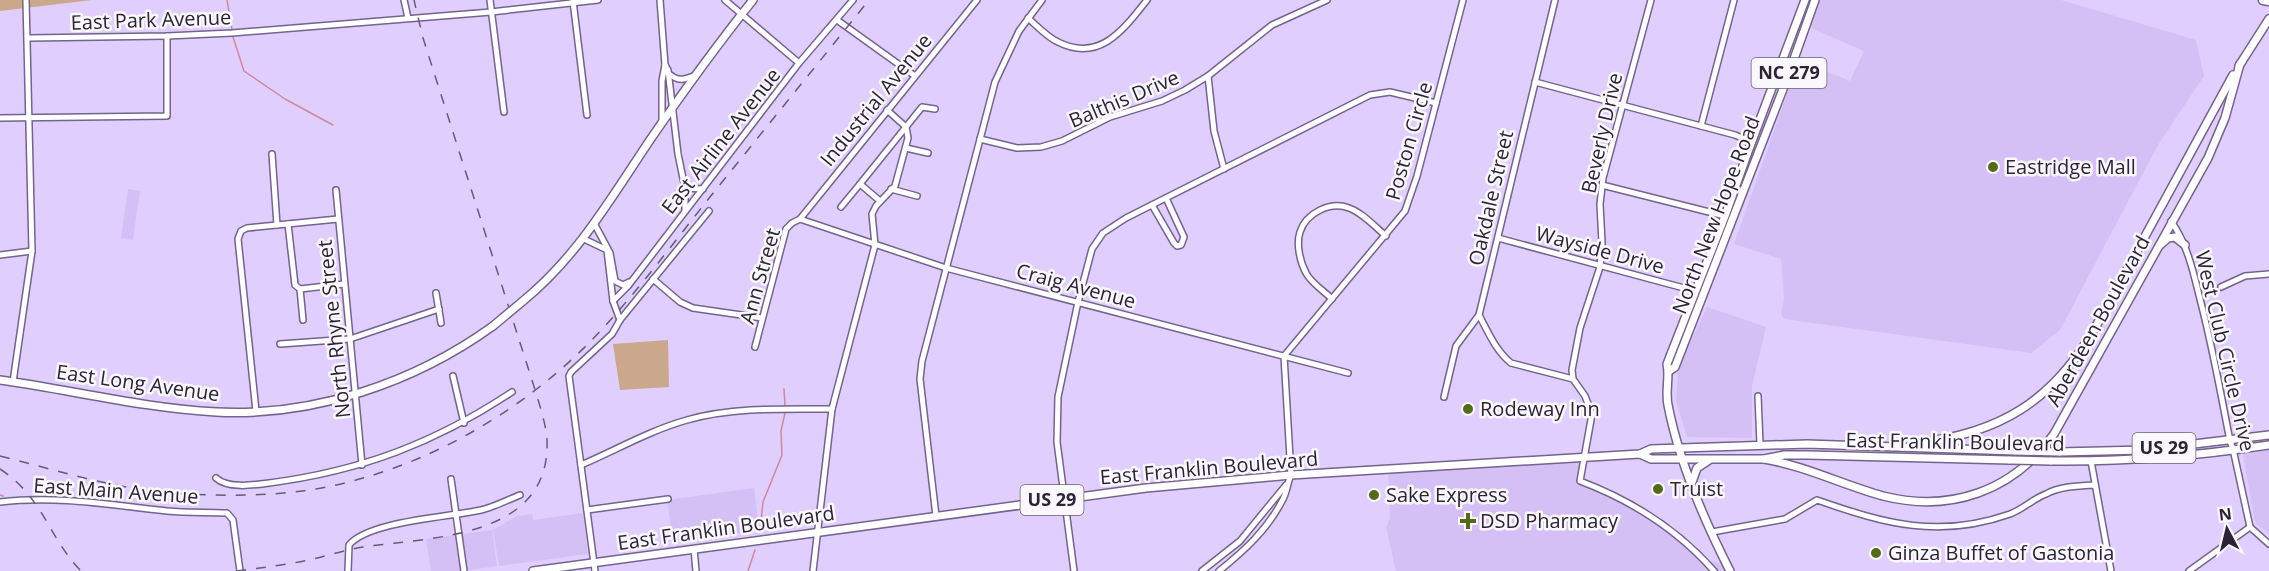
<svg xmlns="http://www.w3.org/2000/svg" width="2269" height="571" viewBox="0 0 2269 571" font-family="'Open Sans',sans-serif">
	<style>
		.built { fill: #d5c0f5 }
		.green { fill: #cba88b }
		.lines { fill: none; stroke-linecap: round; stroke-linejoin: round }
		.stream { stroke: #d1879b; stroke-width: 1.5 }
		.minor-casing { stroke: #74638d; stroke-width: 8 }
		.major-casing { stroke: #74638d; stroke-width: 10 }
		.highway-casing { stroke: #74638d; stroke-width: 11 }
		.minor { stroke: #fff; stroke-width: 5 }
		.major { stroke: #fff; stroke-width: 7 }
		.highway { stroke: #fff; stroke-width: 8 }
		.rail { stroke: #655b77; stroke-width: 1.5; stroke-dasharray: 10 10; stroke-linecap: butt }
		.major-bridge-casing { stroke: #74638d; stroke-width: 10; stroke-linecap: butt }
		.major-bridge { stroke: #fff; stroke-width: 7 }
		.poi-dot { fill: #556916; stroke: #faf8fd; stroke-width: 2 }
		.labels { text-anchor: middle; stroke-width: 5; stroke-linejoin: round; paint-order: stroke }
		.shield { fill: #faf8fd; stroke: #696472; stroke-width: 1.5 }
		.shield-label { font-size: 18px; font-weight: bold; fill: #2b2436 }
		.street-label { font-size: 20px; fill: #2b2436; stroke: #faf8fd }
		.poi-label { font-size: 20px; fill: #2b2436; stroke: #faf8fd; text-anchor: start }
	</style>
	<rect width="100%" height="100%" fill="#e0cefe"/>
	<g class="built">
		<polygon points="1819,0 2061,0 2196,40 2204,76 2158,145 2060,330 2031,353 1784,319 1781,314 1784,299 1781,259 1734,244 1799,60 1850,81 1864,51 1811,28"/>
		<polygon points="128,189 140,191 133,240 121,238"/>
		<polygon points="1707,307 1766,327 1752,386 1752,438 1687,437 1676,401 1678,368"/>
		<polygon points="2269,450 2269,534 2255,522 2243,455"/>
		<polygon points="1586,457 1581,481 1643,510 1704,559 1727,565 1730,571 1396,571 1386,527 1390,519 1388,469"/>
		<polygon points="754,488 759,530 673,542 667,500"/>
		<polygon points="583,513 588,554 499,566 493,530 517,516 532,514 533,520"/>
		<polygon points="492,530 497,566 463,571 431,571 426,539"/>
	</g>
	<g class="green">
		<polygon points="0,0 92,0 0,11"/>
		<polygon points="668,340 669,387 620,390 613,344"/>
	</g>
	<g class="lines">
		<g class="stream">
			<polyline points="227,0 232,30"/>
			<polyline points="233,37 244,71 285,99 333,125"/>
			<polyline points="784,389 785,406"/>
			<polyline points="0,495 3,496"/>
			<polyline points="760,531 763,502 782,455 781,431 785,413"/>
			<polyline points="748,571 755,550"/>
		</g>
		<defs>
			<g id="minor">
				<polyline points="404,0 408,18"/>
				<polyline points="490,0 504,112"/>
				<polyline points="660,0 665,65 668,70 678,154 685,188 685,210"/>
				<polyline points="725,0 799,63"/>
				<path d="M1651 0 1603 178 1600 204 1602 243 1600 267 1580 328 1572 370 1573 379 1585 396 1592 414 1580 481C1633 501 1677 529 1714 571"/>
				<polyline points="573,1 587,115"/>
				<path d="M1028 18C1037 26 1047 37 1058 42 1100 63 1124 29 1147 0"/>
				<polyline points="837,20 915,76"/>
				<polyline points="29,38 167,36 232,33 491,12 598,0"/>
				<path d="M668 73C678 82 684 80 696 75"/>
				<polyline points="1208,76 1214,131 1224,169"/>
				<polyline points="1535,82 1735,135 1752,142"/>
				<polyline points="0,118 167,116 167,36"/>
				<polyline points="662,123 662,81 665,65"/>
				<polyline points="1701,126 1734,0"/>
				<polyline points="980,139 1017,148 1041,147 1062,141 1110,117 1162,101 1185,90 1208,76 1272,25 1327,0"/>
				<polyline points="906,148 928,153"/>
				<polyline points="272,154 277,225"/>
				<polyline points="860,184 922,107 935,109"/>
				<polyline points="1602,185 1725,216"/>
				<polyline points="685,188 703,189"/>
				<polyline points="891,189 917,196"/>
				<polyline points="336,190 362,465"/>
				<polyline points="1152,205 1174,243 1177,246 1181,245 1184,237 1166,198"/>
				<polyline points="841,207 860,184 880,201"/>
				<polyline points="800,219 946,268 1348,373"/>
				<path d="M2171 221C2188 245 2194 275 2201 303 2213 349 2221 395 2230 441L2233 449 2250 527"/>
				<polyline points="288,224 295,285 300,289 303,320"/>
				<polyline points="595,225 610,253 615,281 623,285 629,282"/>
				<polyline points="1498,238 1695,291"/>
				<polyline points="584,239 607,250 613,301 620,320"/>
				<polyline points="0,255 32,251"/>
				<polyline points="653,279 680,302 693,308 762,318"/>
				<polyline points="2221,287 2245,276 2269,274"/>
				<polyline points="300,289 344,284"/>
				<polyline points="436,293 441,323"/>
				<path d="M1332 299C1324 291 1311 283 1306 273 1300 262 1296 244 1300 232 1306 213 1330 201 1349 208 1363 213 1375 227 1386 236"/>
				<polyline points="613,301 628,286 799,63 853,0"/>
				<path d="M1479 315C1488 332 1496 351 1511 363L1573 379"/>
				<polyline points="280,344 350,339 439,309"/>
				<polyline points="755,347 786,229 792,223 800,219 977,0"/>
				<polyline points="1284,356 1405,211 1417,176 1463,0"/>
				<polyline points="453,376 464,423"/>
				<polyline points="13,382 32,251 26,0"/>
				<polyline points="1758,396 1760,444"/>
				<polyline points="1444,397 1456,346 1479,315 1555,0"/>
				<polyline points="256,411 238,239 241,231 247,228 338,219"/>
				<polyline points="2091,461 2111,571"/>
				<path d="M581 465C616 450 651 430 687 420 733 407 785 409 832 409"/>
				<path d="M216 478C228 489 254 485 269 483 361 471 435 443 512 392"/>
				<polyline points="451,479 464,571"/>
				<path d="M0 502C56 495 111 505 167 511 187 513 207 512 227 513L233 520 240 571"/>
				<polyline points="587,510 668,499"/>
				<polyline points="936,516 920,379 922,361 995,82 1019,31 1042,0"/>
				<polyline points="2250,527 2269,544"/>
				<path d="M1712 532 1785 519 1817 500C1886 524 1939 539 2010 514 2023 509 2033 499 2046 494 2061 486 2079 486 2095 485"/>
				<polyline points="694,549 696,571"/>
				<path d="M348 571 349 545C369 521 450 517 481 510 494 507 507 500 520 495"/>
				<polyline points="595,571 569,376 571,372 612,334 620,320 709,211"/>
				<polyline points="813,571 832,409 875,245 872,214 876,206 895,186 908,138 906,127 887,110"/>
				<polyline points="1074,571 1057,442 1058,397 1078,302 1092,249 1103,233 1126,218 1370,95 1390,92 1436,103"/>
				<polyline points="1202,571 1240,541 1286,485"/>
				<path d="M1219 571C1244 551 1267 530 1282 501 1287 493 1287 484 1291 475L1284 356"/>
				<polyline points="2189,571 2250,527"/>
			</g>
			<g id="major">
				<polyline points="2239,66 2269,19"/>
				<polyline points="2160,245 2168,238 2175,237 2185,245"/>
				<path d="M523 301C578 256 611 198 650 140 683 92 717 45 753 0"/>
				<polyline points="1669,371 1675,367 1785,84 1815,0"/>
				<path d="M0 380C72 390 143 408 216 412 313 417 414 383 493 326"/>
				<path d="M1916 443C1999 434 2053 401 2095 328L2233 75"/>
				<polyline points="2059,452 2144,450 2269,435"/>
				<polyline points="1640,454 1651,459 1764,459 1784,455 1807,455 2010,460"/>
				<path d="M1764 459C1806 466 1843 485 1883 496 1951 513 2013 491 2054 434L2208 158 2225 118 2240 64"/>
				<path d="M2050 461C2124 462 2197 456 2269 445"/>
				<polyline points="1692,482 1697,468 1709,460"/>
				<polyline points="533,571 1146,488 1291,475 1640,454 1651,449 1807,444 2016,451"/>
				<path d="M1730 571C1704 520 1679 462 1668 405 1665 391 1670 377 1667 364L1725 216 1749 149 1805 0"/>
			</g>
			<polyline id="highway" points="2263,0 2269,1"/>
		</defs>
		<use href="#minor" class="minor-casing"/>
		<use href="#major" class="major-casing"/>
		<use href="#highway" class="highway-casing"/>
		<use href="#minor" class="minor"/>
		<use href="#major" class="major"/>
		<use href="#highway" class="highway"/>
		<g class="rail">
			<path d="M0 456C56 470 112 488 169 493 217 496 267 497 315 489 417 472 516 416 588 344 631 300 668 250 706 202 760 135 815 67 869 0"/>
			<path d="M0 469C44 498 48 537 81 571"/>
			<path d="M236 571C261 568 285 565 309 560 327 556 344 550 363 547 431 537 551 539 547 440 546 425 541 410 537 396L423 38 414 0"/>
		</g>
		<defs>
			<g id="major-bridge">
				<polyline points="493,326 523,301"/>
				<polyline points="2016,451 2059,452"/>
				<polyline points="2010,460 2050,461"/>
			</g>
		</defs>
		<use href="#major-bridge" class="major-bridge-casing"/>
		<use href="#major-bridge" class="major-bridge"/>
	</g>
	<g class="poi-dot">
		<circle cx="1993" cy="167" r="6"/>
		<circle cx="1468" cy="409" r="6"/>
		<circle cx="1658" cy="489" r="6"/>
		<circle cx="1374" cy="495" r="6"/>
		<path d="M1465 512h6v6h6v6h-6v6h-6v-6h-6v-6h6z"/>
		<circle cx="1876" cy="553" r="6"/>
	</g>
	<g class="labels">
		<g class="shield">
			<rect x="1751.5" y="58" width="75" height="30" rx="4.5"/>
			<rect x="2132.5" y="433" width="63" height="30" rx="4.5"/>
			<rect x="1020.5" y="485" width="63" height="30" rx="4.5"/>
		</g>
		<g class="shield-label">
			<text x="1789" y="79">NC 279</text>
			<text x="2164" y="454">US 29</text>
			<text x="1052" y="506">US 29</text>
		</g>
		<g class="street-label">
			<text transform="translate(151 20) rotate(-2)" y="7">East Park Avenue</text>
			<text transform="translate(1124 99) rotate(-23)" y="7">Balthis Drive</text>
			<text transform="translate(876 100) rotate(-51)" y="7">Industrial Avenue</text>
			<text transform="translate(1602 133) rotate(-77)" y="7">Beverly Drive</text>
			<text transform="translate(721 141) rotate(-52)" y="7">East Airline Avenue</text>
			<text transform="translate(1409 141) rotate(-74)" y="7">Poston Circle</text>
			<text transform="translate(1491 198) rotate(-77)" y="7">Oakdale Street</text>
			<text transform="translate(1716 215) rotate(-69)" y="7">North New Hope Road</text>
			<text transform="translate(1600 250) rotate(15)" y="7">Wayside Drive</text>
			<text transform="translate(760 276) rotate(-74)" y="7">Ann Street</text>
			<text transform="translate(1076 286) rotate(15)" y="7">Craig Avenue</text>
			<text transform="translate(2098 321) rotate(-61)" y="7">Aberdeen Boulevard</text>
			<text transform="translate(334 329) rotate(-96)" y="7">North Rhyne Street</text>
			<text transform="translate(2225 351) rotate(77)" y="7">West Club Circle Drive</text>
			<text transform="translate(138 383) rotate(8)" y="7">East Long Avenue</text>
			<text transform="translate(1955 442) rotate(1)" y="7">East Franklin Boulevard</text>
			<text transform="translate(1209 468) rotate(-5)" y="7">East Franklin Boulevard</text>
			<text transform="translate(116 491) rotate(4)" y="7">East Main Avenue</text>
			<text transform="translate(726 528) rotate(-8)" y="7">East Franklin Boulevard</text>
		</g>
		<g class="poi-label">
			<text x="2005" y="174">Eastridge Mall</text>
			<text x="1480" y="416">Rodeway Inn</text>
			<text x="1670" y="496">Truist</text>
			<text x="1386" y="502">Sake Express</text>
			<text x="1480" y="528">DSD Pharmacy</text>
			<text x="1888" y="560">Ginza Buffet of Gastonia</text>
		</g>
	</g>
	<g transform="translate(2227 529) rotate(353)" stroke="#faf8fd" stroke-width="4.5" paint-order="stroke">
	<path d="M0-4.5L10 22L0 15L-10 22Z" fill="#2b2436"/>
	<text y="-9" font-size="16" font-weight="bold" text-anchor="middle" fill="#2b2436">N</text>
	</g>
</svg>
